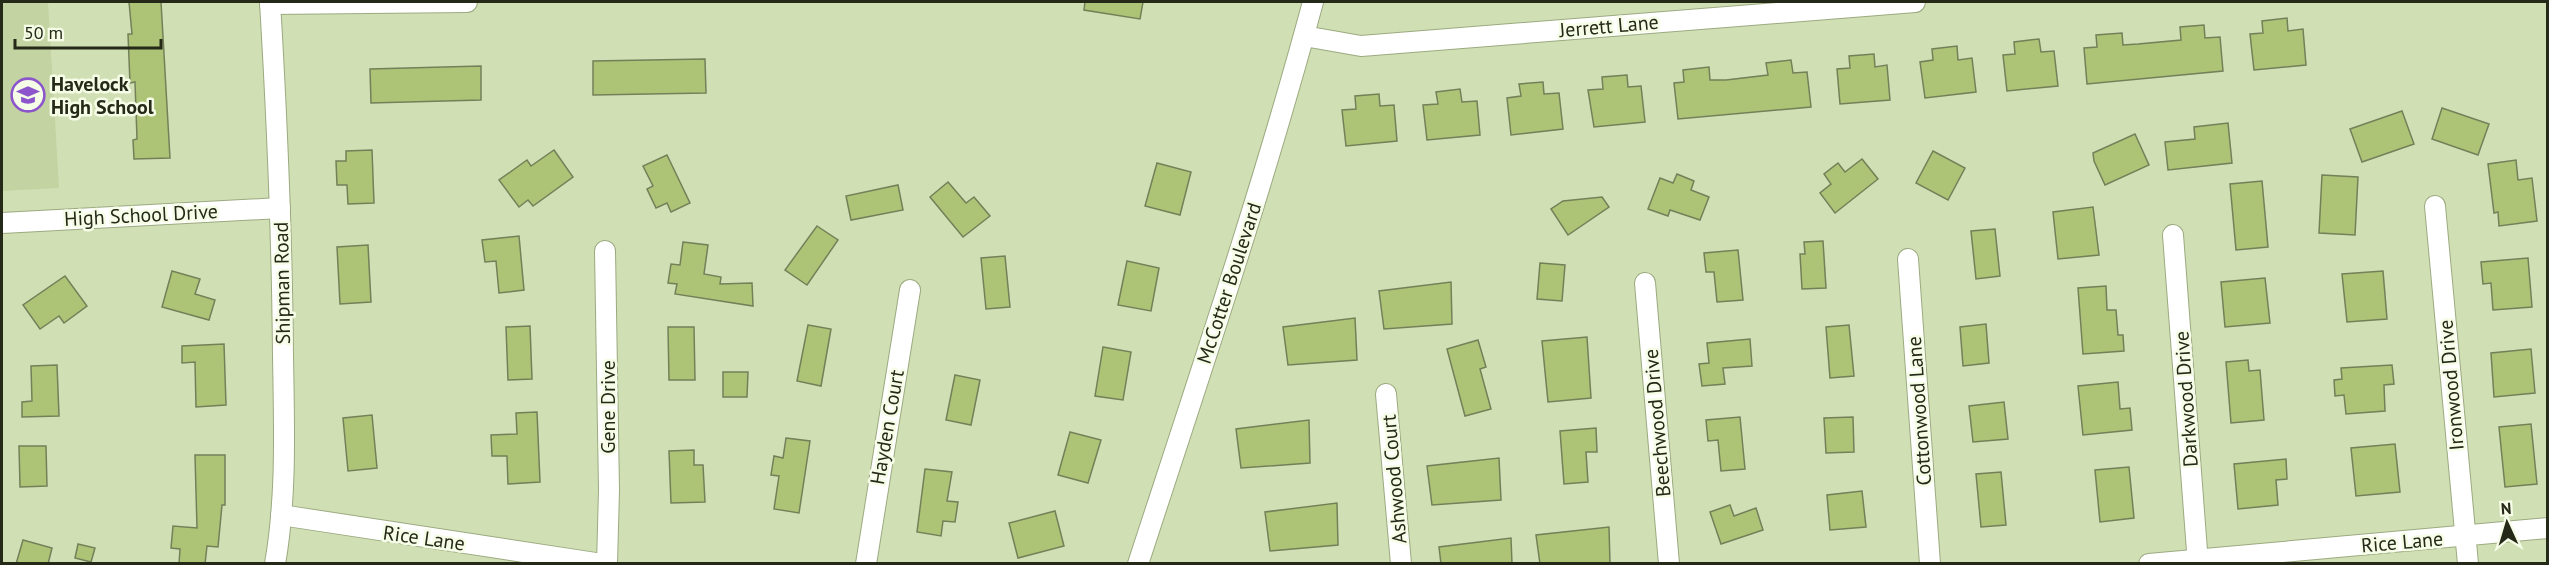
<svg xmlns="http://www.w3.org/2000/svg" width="2549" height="565" viewBox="0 0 2549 565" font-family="'PT Sans',sans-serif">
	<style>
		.built { fill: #c3d3a1 }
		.building { fill: #adc476; stroke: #748059; stroke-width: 1.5 }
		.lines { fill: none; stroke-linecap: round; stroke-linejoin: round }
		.minor-casing { stroke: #9caa80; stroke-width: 22 }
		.minor { stroke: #fff; stroke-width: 20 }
		.labels { text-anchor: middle; stroke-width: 5; stroke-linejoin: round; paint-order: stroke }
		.street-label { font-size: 20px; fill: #242918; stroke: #f5fde7 }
		.poi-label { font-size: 20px; font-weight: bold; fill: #242918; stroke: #f5fde7; text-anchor: start }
	</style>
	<rect width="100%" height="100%" fill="#d1dfb4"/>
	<polygon class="built" points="2,2 48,2 59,188 2,191"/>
	<g class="building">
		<polygon points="129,2 161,2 170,158 134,159 133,140 137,139 135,82 130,83 128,34 132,34"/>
		<polygon points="1085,2 1143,2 1140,19 1084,10"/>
		<polygon points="2287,18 2288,31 2303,29 2306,65 2254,70 2250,34 2263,33 2262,21"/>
		<polygon points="2204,25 2205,38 2220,37 2223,71 2087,84 2084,48 2097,47 2096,35 2122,33 2123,45 2138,44 2181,40 2180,27"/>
		<polygon points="2039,39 2041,52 2054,51 2058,86 2007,91 2003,55 2015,54 2014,42"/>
		<polygon points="1957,46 1958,60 1972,58 1976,92 1925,98 1920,62 1933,60 1932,49"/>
		<polygon points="1874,54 1875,67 1887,65 1890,100 1840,104 1837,69 1850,68 1849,56"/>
		<polygon points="705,59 706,93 593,95 593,61"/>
		<polygon points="1791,60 1793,73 1807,72 1811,107 1678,119 1674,83 1684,82 1683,70 1709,67 1710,80 1726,80 1768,75 1766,63"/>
		<polygon points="481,66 481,100 371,103 370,69"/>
		<polygon points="1627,75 1628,87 1641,86 1645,122 1594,127 1588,90 1603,89 1602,77"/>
		<polygon points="1543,82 1544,94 1559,93 1563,129 1511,135 1507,98 1521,96 1519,84"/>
		<polygon points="1460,89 1462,102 1477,101 1480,135 1427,140 1423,105 1438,104 1436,92"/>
		<polygon points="1379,94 1380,106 1394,105 1397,141 1346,146 1342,110 1356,109 1355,96"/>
		<polygon points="2442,108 2489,124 2478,155 2432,139"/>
		<polygon points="2402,111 2414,144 2362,162 2350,129"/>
		<polygon points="2228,123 2232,163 2168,170 2165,142 2195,139 2194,127"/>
		<polygon points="2135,134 2149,165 2105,185 2094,161 2093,153"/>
		<polygon points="372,150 374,203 348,204 347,185 337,185 336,161 346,161 346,151"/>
		<polygon points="554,150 573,177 533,206 528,200 519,207 499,180 527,160 531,166"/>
		<polygon points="1933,151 1965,168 1948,200 1916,183"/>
		<polygon points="667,155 690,203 671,212 667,203 656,208 647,189 653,186 643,166"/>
		<polygon points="1862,159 1878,179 1835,213 1820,193 1831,184 1824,174 1838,163 1845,172"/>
		<polygon points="2516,160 2518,180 2532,178 2537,221 2499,226 2498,212 2494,213 2488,164"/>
		<polygon points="1157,163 1191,172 1180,215 1145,206"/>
		<polygon points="1677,174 1694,181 1691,190 1709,197 1700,220 1670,210 1668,216 1648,209 1660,178 1673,183"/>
		<polygon points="2322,175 2358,177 2355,235 2319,233"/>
		<polygon points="2262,181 2268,247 2236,250 2230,184"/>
		<polygon points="948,182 966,203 974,197 990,216 963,237 930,197"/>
		<polygon points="898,185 903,210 851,220 846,196"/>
		<polygon points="1602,197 1609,207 1568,235 1551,209 1563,201"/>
		<polygon points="2093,207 2099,255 2058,259 2053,212"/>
		<polygon points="817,226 838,240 807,285 785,270"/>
		<polygon points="1995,229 2000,276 1976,279 1971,231"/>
		<polygon points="519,236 524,290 499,293 496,261 485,262 482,240"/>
		<polygon points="1823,241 1826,288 1802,289 1800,254 1805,254 1804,242"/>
		<polygon points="683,242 708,245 704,274 721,277 720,284 752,283 753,306 675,294 677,284 668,283 671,264 680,265"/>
		<polygon points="368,245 371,302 340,304 337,247"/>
		<polygon points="1738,250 1743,300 1717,302 1714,272 1706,272 1704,253"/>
		<polygon points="1005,256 1010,307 986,309 981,258"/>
		<polygon points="2528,258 2532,307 2493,310 2491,283 2483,284 2481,262"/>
		<polygon points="1127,261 1159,268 1151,311 1118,305"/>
		<polygon points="1540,263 1565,265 1562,301 1537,299"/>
		<polygon points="172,271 200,279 195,294 215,300 209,320 162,307"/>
		<polygon points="2383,271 2387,319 2347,322 2342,274"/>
		<polygon points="65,276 87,306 64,323 59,316 40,329 23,305"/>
		<polygon points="2265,278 2270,323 2225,327 2221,282"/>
		<polygon points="1451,282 1452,324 1384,329 1379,291"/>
		<polygon points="2106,286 2107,310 2116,310 2118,335 2123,335 2124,351 2083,354 2078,288"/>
		<polygon points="1355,318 1357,360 1288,365 1283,327"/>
		<polygon points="1986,324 1989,363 1963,366 1960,327"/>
		<polygon points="808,325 831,329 821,386 797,381"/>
		<polygon points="1849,325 1854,376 1830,378 1826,327"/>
		<polygon points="530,326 532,379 508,380 506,327"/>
		<polygon points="668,327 694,327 695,380 669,380"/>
		<polygon points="1587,337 1591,398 1548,402 1542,341"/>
		<polygon points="1750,339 1752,366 1723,368 1725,384 1702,386 1699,364 1709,363 1707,343"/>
		<polygon points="1478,340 1486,367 1480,369 1491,409 1465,416 1447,349"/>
		<polygon points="224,344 226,405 196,407 195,362 182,363 182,346"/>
		<polygon points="1103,347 1131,352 1123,400 1095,396"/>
		<polygon points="2531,349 2535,393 2494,397 2491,353"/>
		<polygon points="2248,360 2249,371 2260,370 2264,420 2231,423 2226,362"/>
		<polygon points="57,365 59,416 22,417 22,402 32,401 31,366"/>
		<polygon points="2392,365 2394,384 2384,385 2385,411 2346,414 2344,395 2335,396 2334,380 2342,379 2341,368"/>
		<polygon points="723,372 748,372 747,397 723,397"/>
		<polygon points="955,375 980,380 971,425 946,420"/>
		<polygon points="2118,382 2120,409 2130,408 2132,430 2083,435 2078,386"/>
		<polygon points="2004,402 2008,439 1973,442 1969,406"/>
		<polygon points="537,412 540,482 508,484 507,456 492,456 491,435 517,434 516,413"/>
		<polygon points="372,415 377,468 348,471 343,418"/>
		<polygon points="1740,417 1745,469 1721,471 1718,440 1708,441 1706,420"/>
		<polygon points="1853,417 1854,452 1826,453 1824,418"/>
		<polygon points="1309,420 1310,463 1241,468 1236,429"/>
		<polygon points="2531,424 2537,484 2505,487 2499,427"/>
		<polygon points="1596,428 1597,452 1586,452 1588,482 1564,484 1560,431"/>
		<polygon points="1070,432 1101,440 1088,483 1058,475"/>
		<polygon points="786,438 810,441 799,513 774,509 779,476 771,475 774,456 783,458"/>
		<polygon points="2395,444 2400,492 2356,496 2351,448"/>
		<polygon points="19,446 46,446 47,486 20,487"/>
		<polygon points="694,450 694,465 703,465 705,502 671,503 669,451"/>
		<polygon points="195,455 225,455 225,505 222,505 218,547 207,546 205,564 179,564 180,549 171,548 173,526 197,528"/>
		<polygon points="1499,458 1501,500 1432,505 1427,466"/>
		<polygon points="2286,459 2287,479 2276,480 2278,505 2238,509 2234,464"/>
		<polygon points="2129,467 2134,518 2100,522 2095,470"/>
		<polygon points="925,469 952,472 947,501 958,502 955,522 943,521 941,536 917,532"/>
		<polygon points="2001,472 2006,525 1981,527 1976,474"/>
		<polygon points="1862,491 1866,527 1830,530 1827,495"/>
		<polygon points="1337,503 1338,545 1270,551 1265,512"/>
		<polygon points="1730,505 1734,516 1756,508 1763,530 1721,544 1710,512"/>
		<polygon points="1055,511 1064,546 1018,558 1009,523"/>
		<polygon points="1609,527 1610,564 1540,564 1536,535"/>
		<polygon points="1511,538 1512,564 1441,564 1439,547"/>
		<polygon points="23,540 52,548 48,564 16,564"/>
		<polygon points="78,544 95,548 91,562 75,558"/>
	</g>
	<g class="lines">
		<defs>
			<g id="minor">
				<path d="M270 2C277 119 282 237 283 355 284 424 287 495 275 564"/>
				<polyline points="270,4 467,2"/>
				<polyline points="1304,36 1361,46 1915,2"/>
				<polyline points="2435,206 2468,564"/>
				<polyline points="2,223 280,208"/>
				<polyline points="2173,235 2198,564"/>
				<polyline points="605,251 609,490 607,564"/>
				<polyline points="1908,259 1930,564"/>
				<polyline points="1645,283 1669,564"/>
				<polyline points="1386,394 1401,564"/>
				<polyline points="281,515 602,564"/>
				<polyline points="866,564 910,290"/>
				<path d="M1138 564C1199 377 1262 191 1313 2"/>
				<polyline points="2149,564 2548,528"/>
			</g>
		</defs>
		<use href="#minor" class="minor-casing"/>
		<use href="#minor" class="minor"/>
	</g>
	<defs>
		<symbol id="school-ring" viewBox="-11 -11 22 22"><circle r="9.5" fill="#f5fde7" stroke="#8c55cc" stroke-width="1.5"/><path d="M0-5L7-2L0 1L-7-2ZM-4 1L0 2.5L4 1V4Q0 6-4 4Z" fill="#8c55cc"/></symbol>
	</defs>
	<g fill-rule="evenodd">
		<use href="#school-ring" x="9" y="76" width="38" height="38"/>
	</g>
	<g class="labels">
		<g class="street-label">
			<text transform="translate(1609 26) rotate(-5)" y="7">Jerrett Lane</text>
			<text transform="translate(141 215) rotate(-3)" y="7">High School Drive</text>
			<text transform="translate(282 283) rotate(-91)" y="7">Shipman Road</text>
			<text transform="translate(1229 283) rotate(-72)" y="7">McCotter Boulevard</text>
			<text transform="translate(2451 385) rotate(-95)" y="7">Ironwood Drive</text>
			<text transform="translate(2186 399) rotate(-94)" y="7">Darkwood Drive</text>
			<text transform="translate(608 407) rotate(-90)" y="7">Gene Drive</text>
			<text transform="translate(1919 411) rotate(-94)" y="7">Cottonwood Lane</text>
			<text transform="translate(1657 423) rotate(-95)" y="7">Beechwood Drive</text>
			<text transform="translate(887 427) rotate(-80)" y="7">Hayden Court</text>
			<text transform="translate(1394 479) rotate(-95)" y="7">Ashwood Court</text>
			<text transform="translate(424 538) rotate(8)" y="7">Rice Lane</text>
			<text transform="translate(2402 542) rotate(-5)" y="7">Rice Lane</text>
		</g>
		<g class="poi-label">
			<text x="51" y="91">Havelock<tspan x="51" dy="23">High School</tspan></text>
		</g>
	</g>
	<rect width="2549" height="565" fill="none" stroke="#242918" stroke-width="6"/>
	<g transform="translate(2507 523) rotate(356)" stroke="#f5fde7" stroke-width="4.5" paint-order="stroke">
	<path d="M0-4.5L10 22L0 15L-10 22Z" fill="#242918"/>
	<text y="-9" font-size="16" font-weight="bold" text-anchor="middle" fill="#242918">N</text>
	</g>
	<path d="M15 39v9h146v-9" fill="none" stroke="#242918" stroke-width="3"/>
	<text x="24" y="39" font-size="18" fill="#242918" stroke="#f5fde7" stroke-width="4.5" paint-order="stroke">50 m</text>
</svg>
